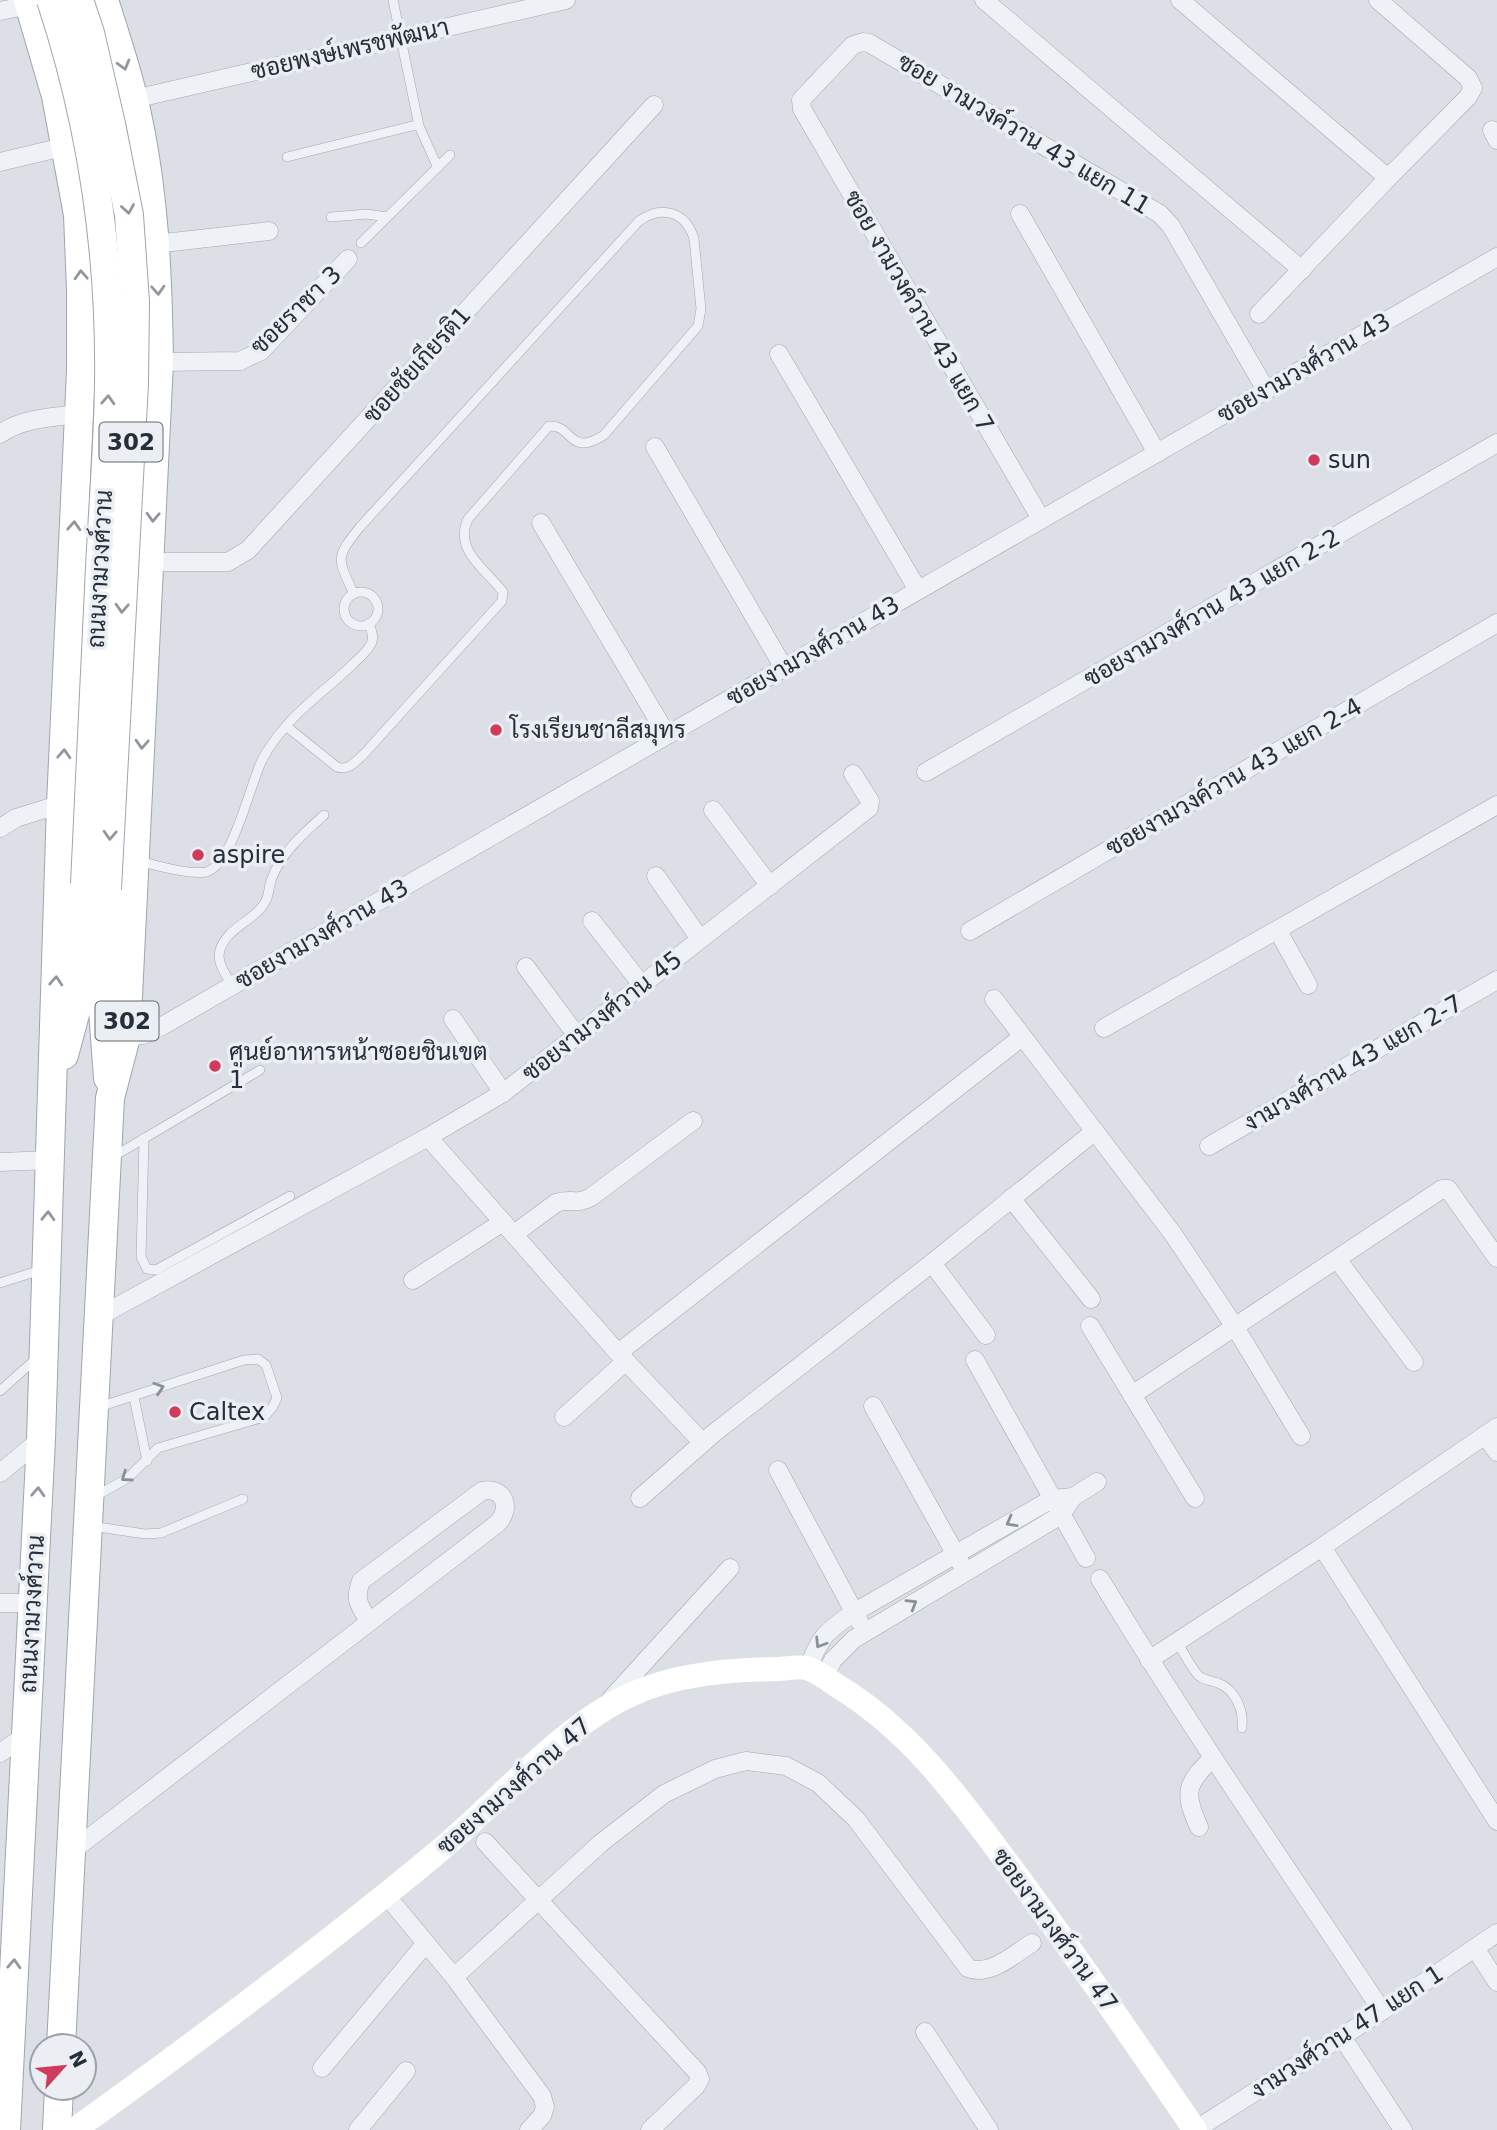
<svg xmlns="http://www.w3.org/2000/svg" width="1497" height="2130" viewBox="0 0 1497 2130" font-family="'DejaVu Sans',Sarabun,sans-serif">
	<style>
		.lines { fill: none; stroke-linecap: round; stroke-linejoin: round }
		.lane-casing { stroke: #a1a7b0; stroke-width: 10 }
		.street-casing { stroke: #a1a7b0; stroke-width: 19 }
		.primary-casing { stroke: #9ba5b2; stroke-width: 30 }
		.lane { stroke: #eef1f5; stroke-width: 9 }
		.street { stroke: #eef1f5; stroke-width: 18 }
		.secondary { stroke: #fff; stroke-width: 24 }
		.primary { stroke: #fff; stroke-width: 28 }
		.primary-bridge-casing { stroke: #9ba5b2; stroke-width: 30; stroke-linecap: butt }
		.primary-bridge { stroke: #fff; stroke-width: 28 }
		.oneway { stroke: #92979e }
		.oneway2 { stroke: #8a9098 }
		.poi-dot { fill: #cf3c5b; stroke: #ebeff4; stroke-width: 2.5 }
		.labels { text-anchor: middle; stroke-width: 7; stroke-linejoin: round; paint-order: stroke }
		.shield { fill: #ebeff4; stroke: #606973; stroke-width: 2 }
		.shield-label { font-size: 23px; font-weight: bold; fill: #252f3c }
		.street-label { font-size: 24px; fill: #252f3c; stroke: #ebeff4 }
		.poi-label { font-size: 24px; fill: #252f3c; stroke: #ebeff4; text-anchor: start }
	</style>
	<rect width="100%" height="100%" fill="#dce0e6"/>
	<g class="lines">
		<defs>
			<g id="lane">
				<polyline points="393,0 419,126"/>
				<polyline points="287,157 412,126 419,126 438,168"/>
				<polyline points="331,217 367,214 387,217"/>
				<polyline points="361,243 450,155"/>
				<circle cx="361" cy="609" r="17"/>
				<path d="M286 726 337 767C349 771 356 761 364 754L502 601 503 592C487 570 453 551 468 519L549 426C573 424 568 458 604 435L698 326 701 309 694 239C686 211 661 205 639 221L360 527C335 558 337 558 354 594"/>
				<path d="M138 861C156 865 188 875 206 872 232 866 250 785 262 760 269 747 277 736 287 725 307 702 332 685 353 664 359 658 368 651 371 644 375 637 371 630 369 623"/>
				<path d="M232 985C226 975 216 962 220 950 226 930 248 923 261 908 271 896 267 890 272 878 282 852 304 833 324 815"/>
				<polyline points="144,1138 141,1257 147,1269 156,1270 290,1196"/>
				<polyline points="111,1158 260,1070"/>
				<polyline points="0,1283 41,1270"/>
				<polyline points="0,1391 38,1357"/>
				<polyline points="134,1397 147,1461"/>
				<polyline points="94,1497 128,1478 158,1448 264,1417 272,1408 277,1398 266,1365 258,1359 244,1360 99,1407"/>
				<polyline points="91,1526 145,1534 161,1533 243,1499"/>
				<path d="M1177 1642C1184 1653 1190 1666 1198 1675 1204 1681 1211 1680 1218 1683 1236 1690 1244 1711 1242 1728"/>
			</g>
			<g id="street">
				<polyline points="984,0 1302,270"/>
				<polyline points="1180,0 1388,178"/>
				<polyline points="0,11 30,5"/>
				<polyline points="134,99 566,0"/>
				<polyline points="1492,130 1497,140"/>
				<polyline points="0,162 67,146"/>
				<polyline points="1020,214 1157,453"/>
				<polyline points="155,244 269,231"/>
				<polyline points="1259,314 1388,178 1468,97 1473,88 1468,78 1378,0"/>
				<polyline points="779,354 918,590"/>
				<polyline points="159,362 240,361 261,351 348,259"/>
				<path d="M0 434C22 418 54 417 79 414"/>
				<polyline points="655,447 784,668"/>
				<polyline points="1041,519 802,109 801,100 853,45 863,42 869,43 1160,214 1171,226 1266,390"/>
				<polyline points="541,523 667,735"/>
				<polyline points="151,562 228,562 248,550 654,105"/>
				<polyline points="926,772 1497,443"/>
				<polyline points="713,810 770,886"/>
				<polyline points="0,828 16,818 61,804"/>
				<polyline points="656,876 700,939"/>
				<polyline points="592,921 642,985"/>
				<polyline points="970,931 1497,623"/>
				<polyline points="1278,931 1308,985"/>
				<polyline points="526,967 577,1036"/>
				<polyline points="994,999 1173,1234 1235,1327 1301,1436"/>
				<polyline points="453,1019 503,1093"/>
				<polyline points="1104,1028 1497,805"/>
				<polyline points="126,1037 143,1035 164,1025 1497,257"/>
				<polyline points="428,1137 618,1353 703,1443"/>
				<polyline points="1209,1146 1497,980"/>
				<polyline points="0,1162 49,1160"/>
				<polyline points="1011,1198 1091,1299"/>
				<path d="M514 1234 556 1203C570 1198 577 1205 591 1197L693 1121"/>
				<polyline points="1337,1259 1414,1362"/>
				<polyline points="932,1263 986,1335"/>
				<polyline points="413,1280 503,1222"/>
				<polyline points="98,1317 428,1137 503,1093 869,808 870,801 853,774"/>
				<polyline points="1090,1326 1195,1498"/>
				<polyline points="618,1353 1022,1037"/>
				<polyline points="975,1360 1086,1558"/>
				<polyline points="1132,1395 1442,1189 1448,1189 1497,1258"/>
				<polyline points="873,1406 960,1562"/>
				<polyline points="564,1417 626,1361"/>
				<polyline points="1485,1435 1497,1452"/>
				<polyline points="778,1470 859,1621"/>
				<polyline points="0,1473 41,1439"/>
				<polyline points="640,1498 714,1433 932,1263 1095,1131"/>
				<polyline points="1322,1547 1497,1821"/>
				<path d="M1100 1579C1189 1726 1287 1868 1382 2011"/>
				<polyline points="0,1603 32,1603"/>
				<polyline points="1149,1660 1322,1547 1497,1427"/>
				<path d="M808 1668C821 1636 825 1632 853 1613L1052 1499 1073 1497"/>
				<polyline points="824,1678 833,1660 854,1639 1061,1515 1073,1497 1097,1482"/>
				<polyline points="610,1700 730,1568"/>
				<polyline points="0,1753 26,1735"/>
				<path d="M1199 1827C1183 1793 1186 1783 1213 1758"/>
				<polyline points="485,1842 697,2072 700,2079 696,2086 650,2130"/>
				<path d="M72 1851 498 1523C512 1508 504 1486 482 1491L361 1581C354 1600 359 1605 369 1621"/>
				<polyline points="386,1895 454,1977"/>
				<polyline points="1475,1948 1497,1982"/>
				<polyline points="925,2032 989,2130"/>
				<polyline points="1342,2037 1403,2130"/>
				<polyline points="322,2068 426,1943"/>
				<polyline points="358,2130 406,2071"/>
				<path d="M529 2130 542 2116 545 2107 542 2096 454 1977 601 1843 664 1794 715 1769 746 1761 786 1766 818 1783 856 1819 968 1968C990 1977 1014 1954 1032 1943"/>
				<polyline points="1195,2130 1382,2011 1497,1933"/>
			</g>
			<g id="primary">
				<polyline points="107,889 102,997 108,1078"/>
				<polyline points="64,1055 78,1003 85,884"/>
				<path d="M61 2046 110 1098 126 1037 159 362C158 274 154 183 133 97 125 64 114 32 104 0"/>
				<polyline points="6,2130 41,1439 61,804 81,371 81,289 78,215 56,96 28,0"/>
				<polyline points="57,2130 59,2088"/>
			</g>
		</defs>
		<use href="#lane" class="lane-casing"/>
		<use href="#street" class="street-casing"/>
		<use href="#primary" class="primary-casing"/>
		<use href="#lane" class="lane"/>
		<use href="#street" class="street"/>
		<path class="secondary" d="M74 2130C198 2041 321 1949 438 1852 497 1803 561 1727 630 1695 675 1674 728 1670 777 1669 786 1669 798 1666 807 1668 817 1671 830 1681 839 1687 911 1731 960 1799 1009 1865 1074 1952 1134 2041 1195 2130"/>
		<use href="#primary" class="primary"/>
		<defs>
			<g id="primary-bridge">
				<path d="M51 0C92 124 111 256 109 386 108 446 103 507 100 567 95 672 90 778 85 884"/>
				<polyline points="79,0 90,33 111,124 129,215 135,302 134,384 107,889"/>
			</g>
		</defs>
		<use href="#primary-bridge" class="primary-bridge-casing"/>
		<use href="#primary-bridge" class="primary-bridge"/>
	</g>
	<defs><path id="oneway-chevron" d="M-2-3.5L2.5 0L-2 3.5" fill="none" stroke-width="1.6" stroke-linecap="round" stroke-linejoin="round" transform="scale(1.75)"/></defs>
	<g class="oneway">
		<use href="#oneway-chevron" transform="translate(124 65) rotate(74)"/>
		<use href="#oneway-chevron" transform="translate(128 209) rotate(81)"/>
		<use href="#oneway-chevron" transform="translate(81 275) rotate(-93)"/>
		<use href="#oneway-chevron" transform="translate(158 290) rotate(87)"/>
		<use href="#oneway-chevron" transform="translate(108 400) rotate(-87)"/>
		<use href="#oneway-chevron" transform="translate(153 517) rotate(92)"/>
		<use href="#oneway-chevron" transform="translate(74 526) rotate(-87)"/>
		<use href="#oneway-chevron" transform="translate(122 608) rotate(93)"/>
		<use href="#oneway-chevron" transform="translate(142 744) rotate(93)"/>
		<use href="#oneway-chevron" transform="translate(64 754) rotate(-87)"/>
		<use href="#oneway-chevron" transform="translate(110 835) rotate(93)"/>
		<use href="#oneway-chevron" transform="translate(56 981) rotate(-86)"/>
		<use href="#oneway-chevron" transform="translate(48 1216) rotate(-88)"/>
		<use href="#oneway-chevron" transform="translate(38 1492) rotate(-87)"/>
		<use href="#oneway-chevron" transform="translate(14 1964) rotate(-87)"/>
	</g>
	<g class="oneway2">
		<use href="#oneway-chevron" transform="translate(159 1388) rotate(-18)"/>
		<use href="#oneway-chevron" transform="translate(126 1477) rotate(145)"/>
		<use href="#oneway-chevron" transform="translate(1011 1522) rotate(151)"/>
		<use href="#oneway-chevron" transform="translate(912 1604) rotate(-31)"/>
		<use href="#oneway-chevron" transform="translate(820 1643) rotate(122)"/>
	</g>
	<g class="poi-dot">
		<circle cx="1314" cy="460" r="7"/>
		<circle cx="496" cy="730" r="7"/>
		<circle cx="198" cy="855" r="7"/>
		<circle cx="215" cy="1066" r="7"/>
		<circle cx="175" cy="1412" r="7"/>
	</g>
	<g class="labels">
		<g class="shield">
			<rect x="99.5" y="422.5" width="63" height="39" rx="5"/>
			<rect x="95.5" y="1001.5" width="63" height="39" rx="5"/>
		</g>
		<g class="shield-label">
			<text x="131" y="450">302</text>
			<text x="127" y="1029">302</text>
		</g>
		<g class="street-label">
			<text transform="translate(350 49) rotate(-13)" y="8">ซอยพงษ์เพรชพัฒนา</text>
			<text transform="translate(1024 134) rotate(31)" y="8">ซอย งามวงค์วาน 43 แยก 11</text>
			<text transform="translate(296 310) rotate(-44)" y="8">ซอยราชา 3</text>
			<text transform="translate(919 311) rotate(60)" y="8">ซอย งามวงค์วาน 43 แยก 7</text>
			<text transform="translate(417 365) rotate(-48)" y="8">ซอยชัยเกียรติ1</text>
			<text transform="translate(1304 368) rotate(-30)" y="8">ซอยงามวงศ์วาน 43</text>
			<text transform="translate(100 569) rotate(-87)" y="8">ถนนงามวงศ์วาน</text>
			<text transform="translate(1212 608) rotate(-30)" y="8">ซอยงามวงศ์วาน 43 แยก 2-2</text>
			<text transform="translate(813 651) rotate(-30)" y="8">ซอยงามวงศ์วาน 43</text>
			<text transform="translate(1234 777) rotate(-30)" y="8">ซอยงามวงค์วาน 43 แยก 2-4</text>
			<text transform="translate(322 934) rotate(-30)" y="8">ซอยงามวงศ์วาน 43</text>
			<text transform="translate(602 1016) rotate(-38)" y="8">ซอยงามวงศ์วาน 45</text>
			<text transform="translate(1353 1063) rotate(-30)" y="8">งามวงศ์วาน 43 แยก 2-7</text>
			<text transform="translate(32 1614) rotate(-87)" y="8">ถนนงามวงศ์วาน</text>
			<text transform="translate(514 1786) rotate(-41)" y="8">ซอยงามวงศ์วาน 47</text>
			<text transform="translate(1055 1930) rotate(54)" y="8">ซอยงามวงศ์วาน 47</text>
			<text transform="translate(1347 2032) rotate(-33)" y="8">งามวงศ์วาน 47 แยก 1</text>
		</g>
		<g class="poi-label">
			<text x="1328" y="468">sun</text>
			<text x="510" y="738">โรงเรียนชาลีสมุทร</text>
			<text x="212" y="863">aspire</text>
			<text x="229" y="1060">ศูนย์อาหารหน้าซอยชินเขต<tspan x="229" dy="28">1</tspan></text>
			<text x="189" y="1420">Caltex</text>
		</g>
	</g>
	<g transform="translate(63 2067) rotate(63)"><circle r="33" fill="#ebeff4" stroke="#9ca2aa" stroke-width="2"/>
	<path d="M0-5L12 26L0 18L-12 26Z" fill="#cf3c5b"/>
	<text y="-10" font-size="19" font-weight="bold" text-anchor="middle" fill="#252f3c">N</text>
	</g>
</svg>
